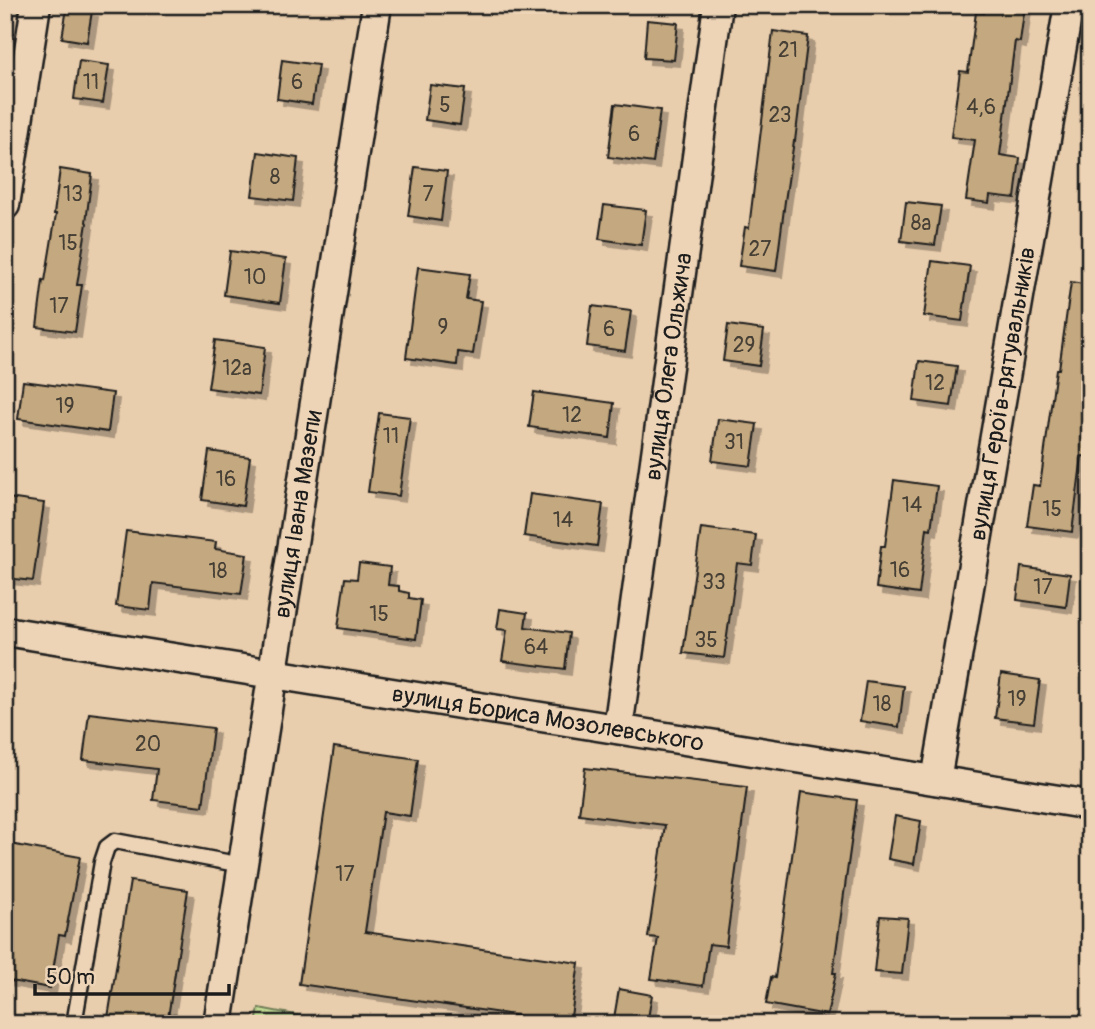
<svg xmlns="http://www.w3.org/2000/svg" width="1095" height="1029" viewBox="0 0 1095 1029" font-family="Pangolin,sans-serif">
	<style>
		.green { fill: #c5e096; stroke: #707e59; stroke-width: 2 }
		.building { fill: #c4a87f; stroke: #1c1c1c; stroke-width: 2; filter: url(#shadow) }
		.lines { fill: none; stroke-linecap: round; stroke-linejoin: round }
		.lane-casing { stroke: #1c1c1c; stroke-width: 19 }
		.street-casing { stroke: #1c1c1c; stroke-width: 33 }
		.lane { stroke: #eed4b6; stroke-width: 14 }
		.street { stroke: #eed4b6; stroke-width: 28 }
		.labels { text-anchor: middle; stroke-width: 5; stroke-linejoin: round; paint-order: stroke }
		.number-label { font-size: 21px; fill: #463f35 }
		.street-label { font-size: 24px; fill: #1c1c1c; stroke: #eed4b6 }
	</style>
	<defs>
		<filter id="shadow"><feDropShadow dx="6" dy="6" stdDeviation="0" flood-color="#0004"/></filter>
	</defs>
	<rect width="100%" height="100%" fill="#e9cead"/>
	<filter id="ink" filterUnits="userSpaceOnUse"><feTurbulence type="fractalNoise" baseFrequency=".0143" numOctaves="2"/><feDisplacementMap in="SourceGraphic" scale="14" xChannelSelector="R" yChannelSelector="G"/><feConvolveMatrix kernelMatrix="1 2 1 2 8 2 1 2 1" color-interpolation-filters="sRGB"/></filter>
	<g filter="url(#ink)">
		<polygon class="green" points="259,1008 343,1024 256,1024"/>
		<g class="building">
			<polygon points="985,5 1025,5 1020,42 1015,41 1000,155 1020,158 1015,198 990,195 989,203 966,200 975,140 951,137 960,71 968,72 976,12 984,13"/>
			<polygon points="67,8 92,11 87,42 62,38"/>
			<polygon points="647,20 678,23 674,60 644,58"/>
			<polygon points="773,31 808,36 795,141 794,141 785,201 776,271 739,266 745,227 749,228"/>
			<polygon points="282,60 318,65 312,104 277,99"/>
			<polygon points="79,61 109,65 103,103 74,99"/>
			<polygon points="430,85 465,89 460,125 425,120"/>
			<polygon points="615,104 660,110 653,163 608,157"/>
			<polygon points="258,152 298,158 293,201 252,196"/>
			<polygon points="415,167 447,171 441,221 408,216"/>
			<polygon points="60,169 92,174 86,222 87,223 77,285 82,285 75,332 37,327 43,280 45,281 56,214 54,214"/>
			<polygon points="906,202 941,206 935,245 901,241"/>
			<polygon points="604,205 646,210 641,245 599,239"/>
			<polygon points="230,251 286,259 280,303 224,295"/>
			<polygon points="932,261 970,266 962,321 924,316"/>
			<polygon points="418,267 470,274 466,299 481,301 473,354 458,352 457,365 406,358"/>
			<polygon points="1071,282 1090,285 1090,457 1082,456 1072,532 1027,526 1033,485 1040,486 1056,369 1059,369"/>
			<polygon points="592,306 631,311 625,351 587,346"/>
			<polygon points="728,325 764,330 759,366 723,361"/>
			<polygon points="215,340 265,347 259,395 208,388"/>
			<polygon points="919,361 957,366 951,406 914,401"/>
			<polygon points="23,381 113,393 108,432 18,419"/>
			<polygon points="534,392 614,403 610,438 529,427"/>
			<polygon points="379,413 410,417 399,496 368,492"/>
			<polygon points="718,419 757,424 751,466 712,461"/>
			<polygon points="209,451 250,457 243,506 202,500"/>
			<polygon points="894,480 937,486 931,529 927,528 919,594 876,588 881,546 885,546"/>
			<polygon points="530,494 603,504 597,546 524,536"/>
			<polygon points="8,498 44,503 33,581 6,578 11,542 5,541 5,519"/>
			<polygon points="701,528 756,535 752,565 737,563 724,658 683,653"/>
			<polygon points="126,531 216,542 215,549 247,554 241,594 153,583 150,610 116,606"/>
			<polygon points="359,563 390,567 388,585 399,586 399,591 409,593 409,598 421,600 416,639 338,628 345,578 357,579"/>
			<polygon points="1021,567 1070,574 1066,607 1017,600"/>
			<polygon points="500,609 527,613 525,627 569,633 565,669 502,661 507,630 497,629"/>
			<polygon points="1001,674 1040,680 1034,723 995,718"/>
			<polygon points="866,681 904,686 899,727 860,721"/>
			<polygon points="89,713 213,728 203,806 153,800 157,769 83,760"/>
			<polygon points="334,747 418,759 410,816 383,812 365,932 579,963 570,1023 299,984"/>
			<polygon points="585,768 747,787 726,946 709,944 703,986 651,979 658,938 648,937 665,825 579,814"/>
			<polygon points="801,792 857,800 833,973 836,973 827,1015 766,1004 771,977 775,978"/>
			<polygon points="895,816 921,821 914,864 888,859"/>
			<polygon points="5,843 80,857 65,936 59,935 50,988 5,980"/>
			<polygon points="130,881 188,890 167,1024 107,1024"/>
			<polygon points="880,916 908,918 902,974 874,972"/>
			<polygon points="619,989 652,995 647,1024 613,1024"/>
		</g>
		<g class="lines">
			<defs>
				<polyline id="lane" points="74,1024 102,862 107,847 115,841 242,865"/>
				<g id="street">
					<polyline points="5,205 36,5"/>
					<path id="s1" d="M5 631 1090 805"/>
					<path id="s2" d="M618 729 718 5"/>
					<path id="s3" d="M936 780 1069 5"/>
					<path id="s4" d="M218 1024 377 5"/>
				</g>
			</defs>
			<use href="#lane" class="lane-casing"/>
			<use href="#street" class="street-casing"/>
			<use href="#lane" class="lane"/>
			<use href="#street" class="street"/>
		</g>
	</g>
	<g class="labels">
		<g class="number-label">
			<text x="788" y="57">21</text>
			<text x="91" y="89">11</text>
			<text x="297" y="89">6</text>
			<text x="445" y="112">5</text>
			<text x="981" y="114">4,6</text>
			<text x="780" y="122">23</text>
			<text x="634" y="141">6</text>
			<text x="275" y="184">8</text>
			<text x="73" y="201">13</text>
			<text x="428" y="201">7</text>
			<text x="921" y="230">8а</text>
			<text x="68" y="250">15</text>
			<text x="760" y="256">27</text>
			<text x="255" y="284">10</text>
			<text x="59" y="313">17</text>
			<text x="443" y="334">9</text>
			<text x="609" y="336">6</text>
			<text x="744" y="352">29</text>
			<text x="237" y="375">12а</text>
			<text x="935" y="390">12</text>
			<text x="65" y="413">19</text>
			<text x="572" y="422">12</text>
			<text x="391" y="443">11</text>
			<text x="734" y="449">31</text>
			<text x="226" y="486">16</text>
			<text x="912" y="512">14</text>
			<text x="1052" y="516">15</text>
			<text x="563" y="527">14</text>
			<text x="900" y="577">16</text>
			<text x="218" y="578">18</text>
			<text x="714" y="589">33</text>
			<text x="1043" y="594">17</text>
			<text x="379" y="621">15</text>
			<text x="706" y="647">35</text>
			<text x="536" y="654">64</text>
			<text x="1017" y="706">19</text>
			<text x="882" y="711">18</text>
			<text x="148" y="751">20</text>
			<text x="345" y="881">17</text>
		</g>
		<g class="street-label">
			<text dy="8" stroke="none"><textPath href="#s2" startOffset="366">вулиця Олега Ольжича</textPath></text>
			<text dy="8" stroke="none"><textPath href="#s3" startOffset="392">вулиця Героїв-рятувальників</textPath></text>
			<text dy="8" stroke="none"><textPath href="#s4" startOffset="516">вулиця Івана Мазепи</textPath></text>
			<text dy="8" stroke="none"><textPath href="#s1" startOffset="550">вулиця Бориса Мозолевського</textPath></text>
		</g>
	</g>
	<rect width="1095" height="1029" fill="none" stroke="#eed4b6" stroke-width="28"/>
	<rect x="14" y="14" width="1067" height="1001" fill="none" stroke="#1c1c1c" stroke-width="2.5" filter="url(#ink)"/>
	<path d="M35 984v10h194v-10" fill="none" stroke="#1c1c1c" stroke-width="3.5"/>
	<text x="46" y="984" font-size="21" fill="#1c1c1c" stroke="#eed4b6" stroke-width="5" paint-order="stroke">50 m</text>
</svg>
